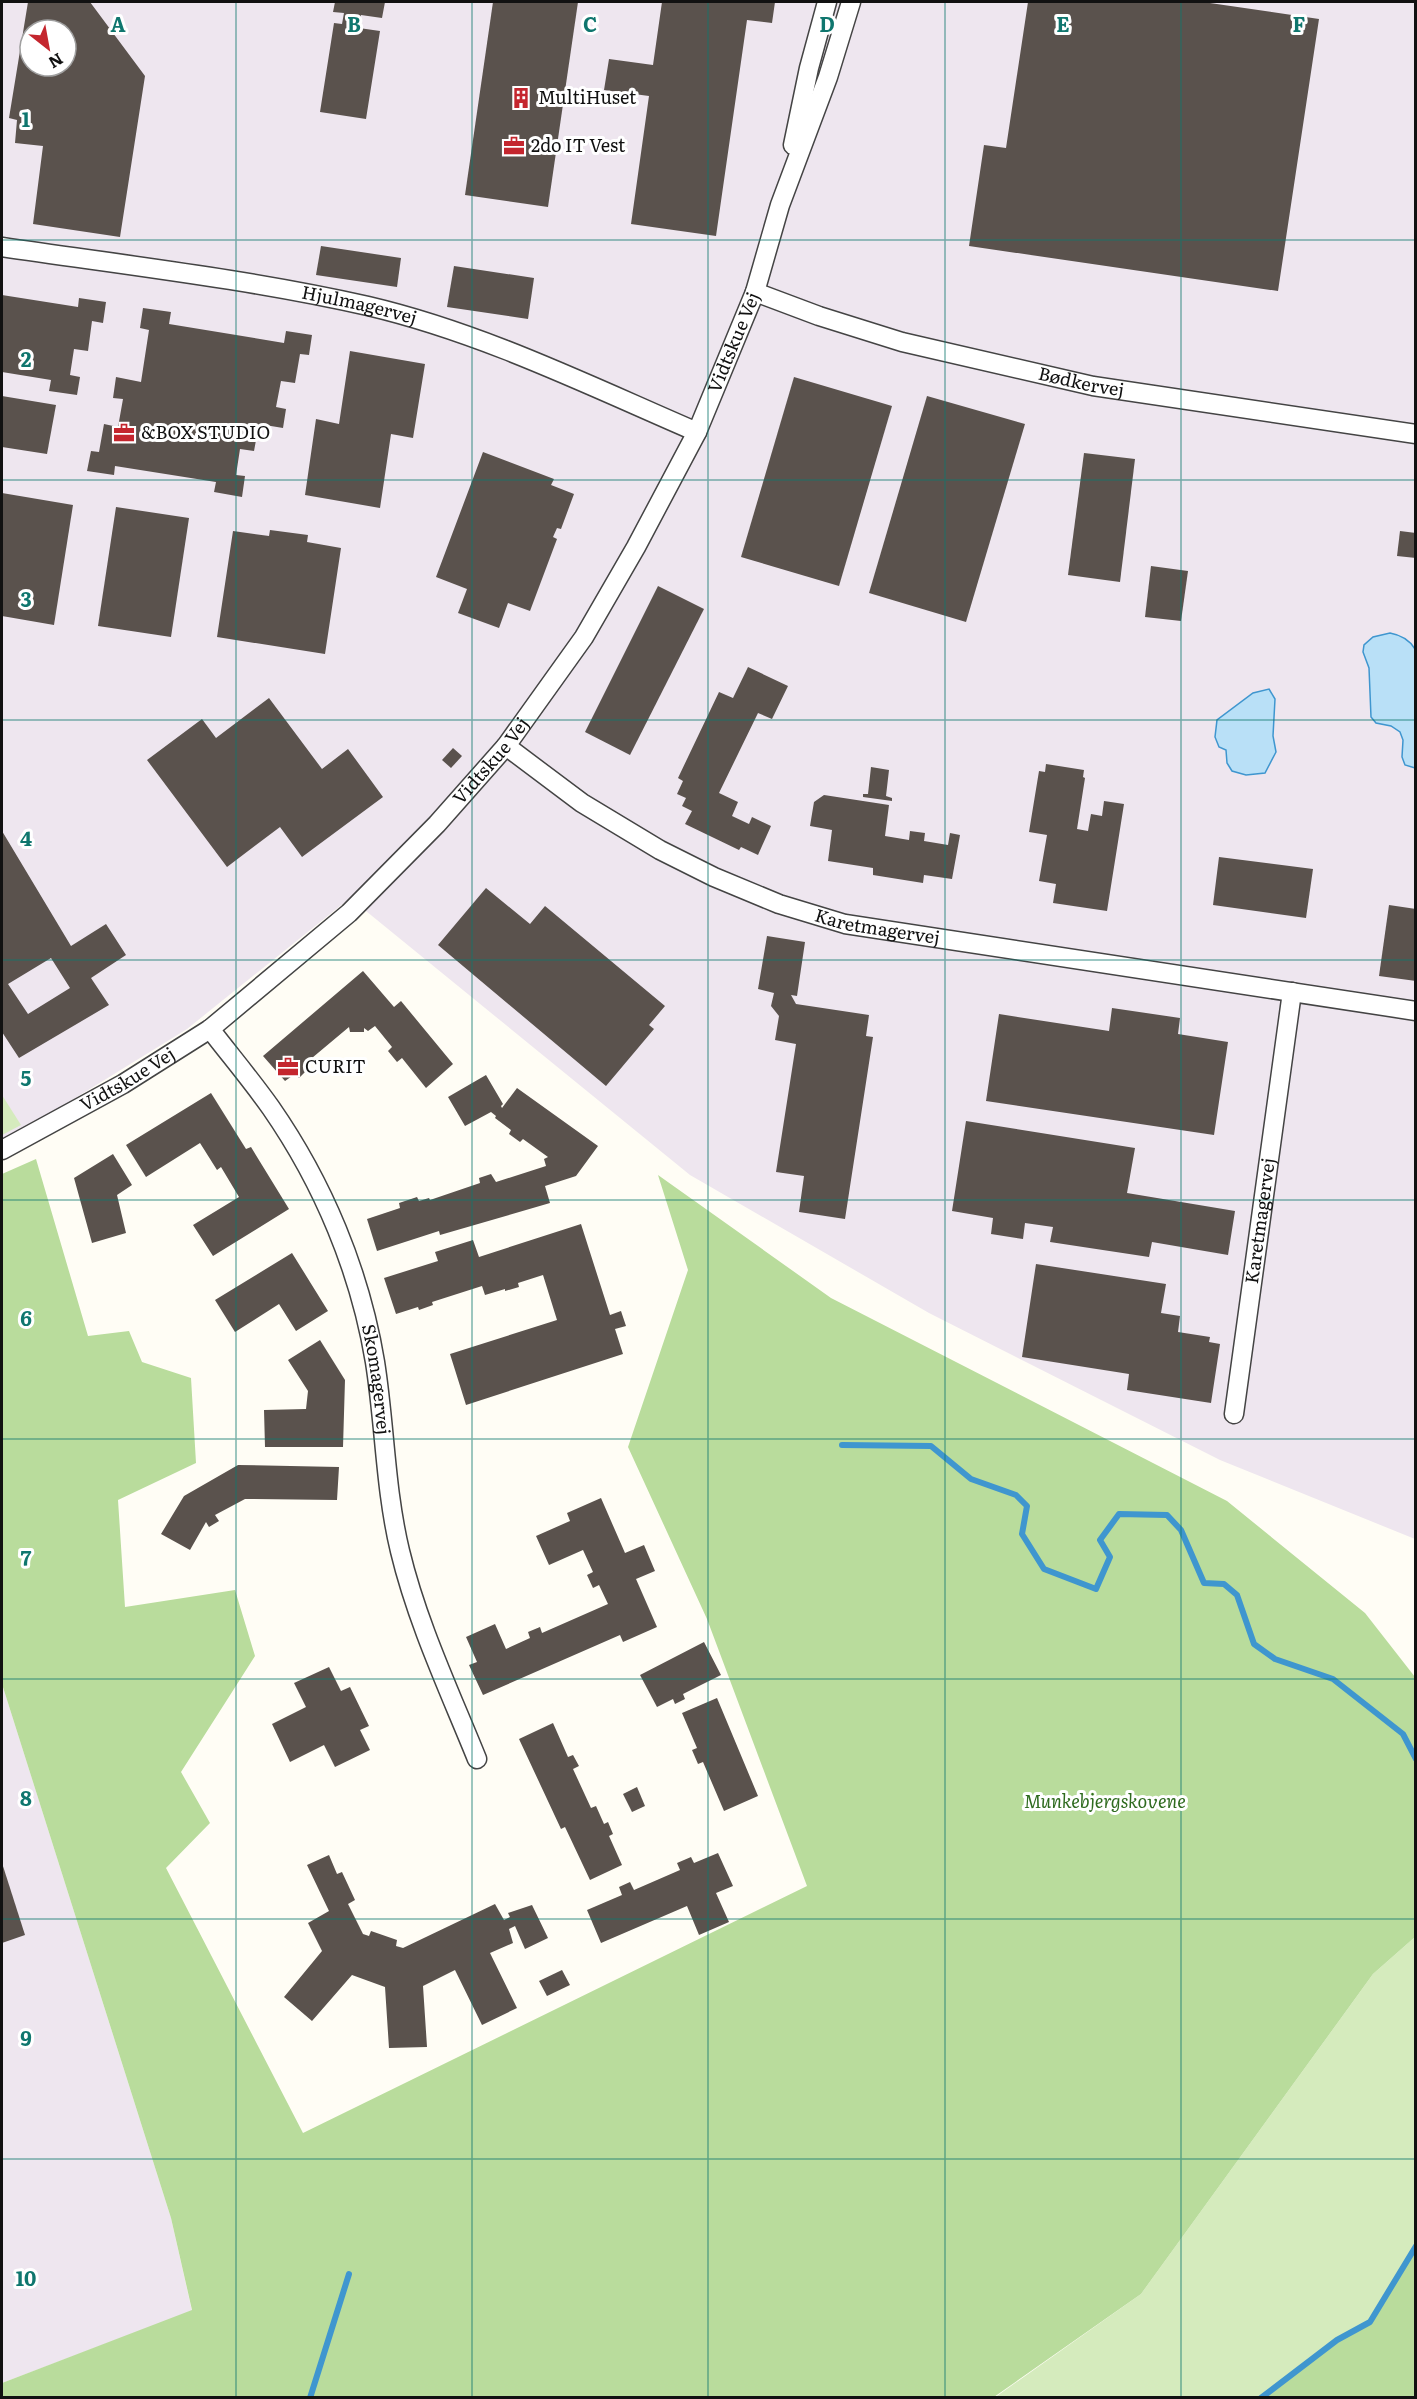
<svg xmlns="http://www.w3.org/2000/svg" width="1417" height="2399" viewBox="0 0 1417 2399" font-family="Literata,serif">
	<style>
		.industrial { fill: #eee6ef; fill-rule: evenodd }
		.green { fill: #d5ebbd }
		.forest { fill: #b9dc9c }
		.water { fill: #b9e0f7; stroke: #3f96cf; stroke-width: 1.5 }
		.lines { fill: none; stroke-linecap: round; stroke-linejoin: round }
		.stream { stroke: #3f96cf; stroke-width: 6 }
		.building { fill: #5a524d; fill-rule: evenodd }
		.street-casing { stroke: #444; stroke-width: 21 }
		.street { stroke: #fff; stroke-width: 18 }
		.grid { fill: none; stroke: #0f766e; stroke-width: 1.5; stroke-opacity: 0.55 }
		.labels { text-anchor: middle; stroke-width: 6; stroke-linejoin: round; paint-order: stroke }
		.poi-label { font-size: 18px; fill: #111; stroke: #fff; text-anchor: start }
		.street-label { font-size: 18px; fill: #111; stroke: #fff }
		.park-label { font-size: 18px; font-style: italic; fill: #2f6b1f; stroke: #fff }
		.grid-label { font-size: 20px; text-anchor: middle; font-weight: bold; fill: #0f766e; stroke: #fff; stroke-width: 6; stroke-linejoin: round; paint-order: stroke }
	</style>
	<rect width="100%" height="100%" fill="#fffdf5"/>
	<g class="industrial">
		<path d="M2 2H1415V1539L1220 1460 929 1313 690 1175 350 898 187 1029 38 1121 2 1139ZM30 30H66V66H30Z"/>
		<polygon points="2,1684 171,2218 192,2311 2,2383"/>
	</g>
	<g class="green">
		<polygon points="2,1095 21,1125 2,1135"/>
		<polygon points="1415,1937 1415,2246 1370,2322 1337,2340 1261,2397 994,2398 1141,2294 1373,1974"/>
	</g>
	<g class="forest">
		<polygon points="36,1159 88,1336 129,1331 142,1362 191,1378 196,1463 118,1500 125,1607 235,1590 255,1656 181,1772 210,1823 166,1868 303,2133 807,1886 707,1619 628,1447 688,1270 658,1175 831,1298 1227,1501 1365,1613 1415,1677 1415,1937 1373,1974 1141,2294 994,2397 2,2397 2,2383 192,2310 171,2218 2,1684 2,1174"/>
		<polygon points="1415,2246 1415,2397 1261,2397 1337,2340 1370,2322"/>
	</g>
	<g class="water">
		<path d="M1390 633C1401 635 1409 639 1415 649V768L1405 765 1402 757 1403 740 1400 732 1391 726 1376 723 1371 717 1369 668 1363 652 1364 645 1373 637Z"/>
		<polygon points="1269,689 1275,699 1273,736 1276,752 1265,773 1246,775 1232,771 1227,763 1226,750 1219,747 1215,737 1217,720 1253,693"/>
	</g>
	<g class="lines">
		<g class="stream">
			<polyline points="842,1445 931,1446 971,1479 1016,1495 1027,1506 1022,1534 1044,1569 1096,1589 1110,1557 1100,1540 1119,1514 1167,1515 1181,1530 1204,1583 1224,1584 1237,1595 1254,1644 1275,1659 1333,1679 1403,1734 1416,1759"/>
			<polyline points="310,2398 349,2274"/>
			<polyline points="1261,2398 1337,2340 1370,2322 1416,2246"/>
		</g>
	</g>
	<g class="building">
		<path d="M28 2H90L145 76 120 237 33 224 43 146 15 143 17 120 9 118ZM30 30H66V66H30Z"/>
		<polygon points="335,2 385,2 382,18 361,15 359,28 380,31 366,119 320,112 334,23 342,24 344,13 333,12"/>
		<polygon points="493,2 578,2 548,207 465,195"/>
		<polygon points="662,2 775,2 772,23 747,20 716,236 631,224 649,96 604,90 609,59 653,65"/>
		<polygon points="1028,2 1203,2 1319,19 1278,291 969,246 984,145 1006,148"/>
		<polygon points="321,246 401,258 397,287 316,275"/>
		<polygon points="454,266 534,278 528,319 447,307"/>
		<polygon points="2,295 78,307 79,298 106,302 103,323 92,321 88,351 74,349 70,375 80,377 77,395 49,391 51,380 2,372"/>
		<polygon points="143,308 171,312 169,324 284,343 286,331 312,335 309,355 300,354 295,383 281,381 276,407 286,409 283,428 259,424 254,451 240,449 236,475 245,476 242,497 214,492 216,482 115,466 114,475 87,471 91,451 99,452 104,424 118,427 123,399 113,398 116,377 141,382 149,330 140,328"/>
		<polygon points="350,351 425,364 413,438 391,434 380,508 305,495 316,419 339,424"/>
		<polygon points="794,377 892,406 839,586 741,557"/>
		<polygon points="2,396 56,405 47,454 2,447"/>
		<polygon points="927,396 1025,424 966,622 869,593"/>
		<polygon points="483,452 554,479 551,485 574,494 561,529 557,528 553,537 557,539 530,611 508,603 499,628 458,613 467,589 436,577"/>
		<polygon points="1084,453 1135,459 1120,582 1068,575"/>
		<polygon points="2,493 73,505 54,625 2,616"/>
		<polygon points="116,507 189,518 171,637 98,626"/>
		<polygon points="270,530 308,535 307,542 341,548 325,654 217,637 233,531 269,536"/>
		<polygon points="1400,531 1416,533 1416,558 1397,556"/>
		<polygon points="1151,566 1188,571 1181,621 1145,617"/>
		<polygon points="658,586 704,609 630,755 585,732"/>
		<polygon points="748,667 788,686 772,719 758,713 719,793 738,802 732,816 749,824 752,817 771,826 758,855 741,847 739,850 685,824 692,811 682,806 686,798 677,794 683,781 678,778 719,692 733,698"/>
		<polygon points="269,698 322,769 348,749 383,797 302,857 280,827 227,867 147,760 202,719 216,738"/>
		<polygon points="453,748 462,756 451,768 442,760"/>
		<polygon points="1046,764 1084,770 1083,777 1085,778 1077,829 1088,831 1091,814 1102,816 1104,801 1124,804 1107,911 1053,903 1056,884 1039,881 1047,835 1029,832 1039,771 1045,772"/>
		<polygon points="871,767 889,770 886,796 892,798 892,801 863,797 863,794 868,794"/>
		<polygon points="824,795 889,805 885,836 909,840 910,831 925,833 924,841 948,845 950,833 960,835 952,879 924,875 923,883 873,875 873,868 828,861 832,830 810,826 814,802"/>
		<path d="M2 831 71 946 106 924 126 955 91 978 109 1005 19 1058 2 1032ZM51 958 70 988 28 1014 8 984Z"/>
		<polygon points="1219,857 1313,869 1306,918 1213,905"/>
		<polygon points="486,888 530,924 545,906 665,1006 649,1025 654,1029 606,1086 438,945"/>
		<polygon points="1389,905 1416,909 1416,981 1379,976"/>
		<polygon points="767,936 805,942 797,996 791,995 796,1004 869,1015 866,1036 873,1037 845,1219 799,1212 804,1176 776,1172 796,1044 775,1040 779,1016 771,1006 774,993 758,989"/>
		<polygon points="363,971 394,1007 401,1001 453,1064 426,1088 402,1058 397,1062 388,1051 392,1047 375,1026 368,1031 364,1028 364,1032 350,1032 349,1027 306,1063 309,1068 299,1078 295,1074 285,1081 263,1056"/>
		<polygon points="1112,1008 1180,1018 1178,1034 1228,1042 1214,1135 986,1101 999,1014 1109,1031"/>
		<polygon points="486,1075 503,1104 501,1106 502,1108 517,1088 598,1146 576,1176 545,1186 550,1203 440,1235 439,1231 377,1251 367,1219 400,1208 399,1203 417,1197 419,1201 429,1198 430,1200 480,1183 479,1178 491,1174 496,1182 546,1166 544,1159 548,1157 523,1139 520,1142 509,1134 511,1130 495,1118 496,1116 491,1112 465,1126 448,1097"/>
		<polygon points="211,1093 246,1149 251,1147 289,1209 213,1256 193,1225 239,1197 221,1167 217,1170 200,1143 146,1177 126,1145"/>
		<polygon points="966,1121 1135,1148 1127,1193 1235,1211 1228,1255 1152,1242 1149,1257 1050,1242 1053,1227 1025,1223 1023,1239 991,1234 993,1218 952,1211"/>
		<polygon points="113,1154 132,1185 117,1195 126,1233 92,1243 74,1178"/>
		<polygon points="581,1224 610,1315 621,1311 626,1326 615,1329 623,1354 466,1405 450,1354 557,1320 543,1275 518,1283 519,1287 505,1291 505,1289 485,1295 482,1286 432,1302 433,1305 419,1310 418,1307 396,1314 384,1278 438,1261 435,1252 473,1240 479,1257"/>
		<polygon points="292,1253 328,1311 296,1331 279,1304 235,1332 215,1300"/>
		<polygon points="1036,1264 1166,1284 1161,1313 1180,1316 1178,1332 1210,1337 1209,1342 1220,1344 1211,1403 1127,1390 1129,1374 1022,1357"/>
		<polygon points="320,1340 345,1380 343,1447 265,1447 264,1410 306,1409 308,1391 288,1360"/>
		<polygon points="238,1465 339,1467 337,1500 245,1499 215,1515 219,1521 209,1527 206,1522 190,1550 161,1534 184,1496"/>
		<polygon points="601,1498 625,1553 644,1545 655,1571 636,1579 657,1627 623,1642 620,1635 483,1695 469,1665 477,1662 466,1637 495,1624 506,1649 530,1638 528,1632 540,1627 542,1633 608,1604 599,1585 593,1588 587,1575 593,1572 583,1550 549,1565 536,1536 570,1521 567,1513"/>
		<polygon points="704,1642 721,1675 683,1694 685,1699 675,1704 673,1699 657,1707 640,1675"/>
		<polygon points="329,1667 341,1691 350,1687 369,1726 360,1730 370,1750 335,1767 324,1745 290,1762 272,1724 306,1707 294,1683"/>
		<polygon points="717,1698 758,1796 724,1811 703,1762 698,1764 692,1750 697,1748 682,1713"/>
		<polygon points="553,1723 568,1757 573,1755 579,1766 573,1769 591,1808 596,1806 604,1824 608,1822 613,1834 609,1836 622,1865 590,1880 565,1827 561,1829 519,1739"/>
		<polygon points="637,1787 645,1806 632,1812 623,1794"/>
		<polygon points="718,1853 733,1886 716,1893 729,1922 699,1935 687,1906 601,1943 587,1910 622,1895 619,1887 630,1882 634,1890 680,1870 677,1863 691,1857 694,1863"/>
		<polygon points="329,1855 337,1874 342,1872 355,1900 348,1904 363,1934 369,1936 371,1931 397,1940 396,1946 403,1948 495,1904 504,1920 510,1917 508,1913 532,1905 548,1938 525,1949 515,1926 509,1929 513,1943 490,1953 517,2008 482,2025 455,1970 423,1986 427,2047 389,2048 385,1987 352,1975 312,2021 284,1997 322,1951 308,1923 329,1911 307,1865"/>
		<polygon points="2,1863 25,1935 2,1943"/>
		<polygon points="562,1970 570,1985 547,1996 539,1981"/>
	</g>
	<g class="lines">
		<defs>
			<g id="street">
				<polyline points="793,145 809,68 827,2"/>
				<path id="s1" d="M2 247C124 265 248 279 368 306 483 333 590 386 697 432"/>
				<path id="s2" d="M755 292 819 316 902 342 1093 386 1416 434"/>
				<path id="s3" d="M506 746 582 803 660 850 714 877 779 904 845 924 1416 1011"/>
				<path id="s4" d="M210 1029C230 1055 252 1081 271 1108 323 1183 360 1271 375 1362 385 1425 385 1489 400 1551 417 1622 449 1690 477 1759"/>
				<path id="s5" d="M2 1150 123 1084 210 1029 349 913 437 824 506 746 584 637 636 547 697 432 755 292 780 205 828 77 851 2"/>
				<path id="s6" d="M1234 1414 1292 992"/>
			</g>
		</defs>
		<use href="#street" class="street-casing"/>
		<use href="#street" class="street"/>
	</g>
	<path class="grid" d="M236 2V2398M472 2V2398M708 2V2398M945 2V2398M1181 2V2398M2 240H1416M2 480H1416M2 720H1416M2 960H1416M2 1200H1416M2 1439H1416M2 1679H1416M2 1919H1416M2 2159H1416"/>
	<defs>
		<symbol id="building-bare" viewBox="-9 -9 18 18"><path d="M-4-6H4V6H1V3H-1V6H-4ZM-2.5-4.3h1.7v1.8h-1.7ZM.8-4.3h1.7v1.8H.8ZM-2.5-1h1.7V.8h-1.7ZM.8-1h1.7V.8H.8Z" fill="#c4262e" stroke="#fff" stroke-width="2.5" paint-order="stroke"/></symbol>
		<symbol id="office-bare" viewBox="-9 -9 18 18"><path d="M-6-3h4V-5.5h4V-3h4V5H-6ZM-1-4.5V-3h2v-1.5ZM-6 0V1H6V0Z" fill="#c4262e" stroke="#fff" stroke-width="2.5" paint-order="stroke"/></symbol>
	</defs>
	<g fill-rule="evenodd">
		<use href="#building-bare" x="506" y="83" width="30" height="30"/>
		<use href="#office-bare" x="499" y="131" width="30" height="30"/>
		<use href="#office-bare" x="109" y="418" width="30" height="30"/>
		<use href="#office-bare" x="273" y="1052" width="30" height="30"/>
	</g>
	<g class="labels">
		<g class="poi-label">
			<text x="538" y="104">MultiHuset</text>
			<text x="531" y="152">2do IT Vest</text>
			<text x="141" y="439">&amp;BOX STUDIO</text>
			<text x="305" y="1073">CURIT</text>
		</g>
		<g class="street-label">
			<text dy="6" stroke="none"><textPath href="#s1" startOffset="362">Hjulmagervej</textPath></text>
			<text dy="6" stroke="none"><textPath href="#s5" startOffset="1116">Vidtskue Vej</textPath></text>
			<text dy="6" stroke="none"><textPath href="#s2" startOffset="339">Bødkervej</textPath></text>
			<text dy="6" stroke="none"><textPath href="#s5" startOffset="630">Vidtskue Vej</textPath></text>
			<text dy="6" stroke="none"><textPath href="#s3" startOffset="418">Karetmagervej</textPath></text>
			<text dy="6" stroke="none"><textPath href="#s5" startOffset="144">Vidtskue Vej</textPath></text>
			<text dy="6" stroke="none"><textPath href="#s6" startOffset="195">Karetmagervej</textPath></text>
			<text dy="6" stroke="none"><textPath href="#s4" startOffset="394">Skomagervej</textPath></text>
		</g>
		<g class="park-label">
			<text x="1105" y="1808">Munkebjergskovene</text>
		</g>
	</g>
	<g class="grid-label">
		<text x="118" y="32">A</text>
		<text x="354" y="32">B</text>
		<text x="590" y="32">C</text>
		<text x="827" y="32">D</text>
		<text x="1063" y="32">E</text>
		<text x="1299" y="32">F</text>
		<text x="26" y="127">1</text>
		<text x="26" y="367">2</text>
		<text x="26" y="607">3</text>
		<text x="26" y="846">4</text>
		<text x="26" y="1086">5</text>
		<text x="26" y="1326">6</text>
		<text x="26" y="1566">7</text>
		<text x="26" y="1806">8</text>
		<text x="26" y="2046">9</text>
		<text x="26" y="2286">10</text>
	</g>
	<rect width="1417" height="2399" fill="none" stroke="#111111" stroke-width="6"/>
	<g transform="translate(48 48) rotate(149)"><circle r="28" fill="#ffffff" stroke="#a0a0a0" stroke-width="1.5"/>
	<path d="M0-4.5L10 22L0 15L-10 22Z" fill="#c4262e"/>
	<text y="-9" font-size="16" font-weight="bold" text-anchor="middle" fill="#111111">N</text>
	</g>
</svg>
